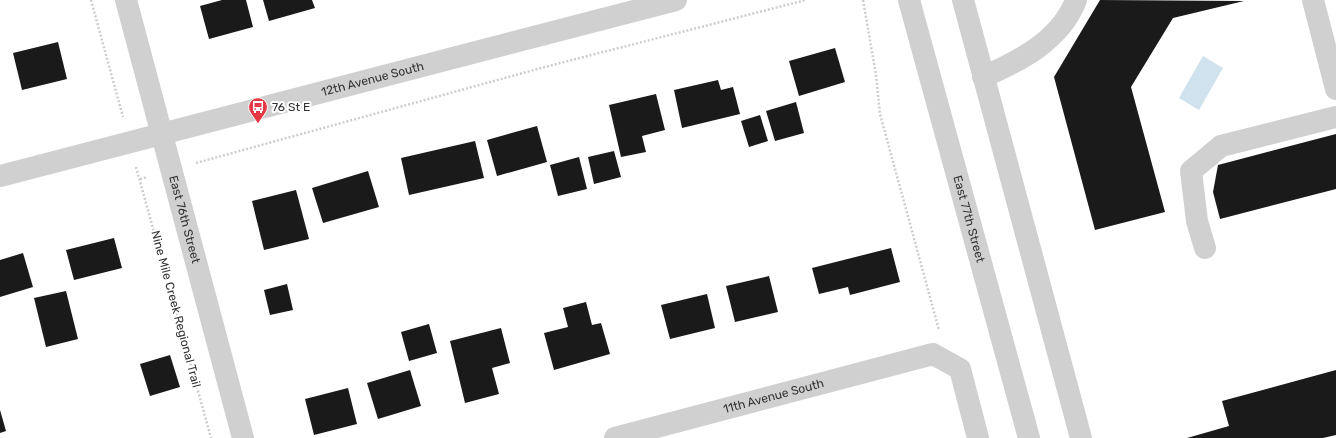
<svg xmlns="http://www.w3.org/2000/svg" width="1336" height="438" viewBox="0 0 1336 438" font-family="Rubik,sans-serif">
	<style>
		.water { fill: #cfe2ee }
		.building { fill: #1a1a1a }
		.lines { fill: none; stroke-linecap: round; stroke-linejoin: round }
		.path { stroke: #cdcdcd; stroke-width: 2.5; stroke-dasharray: 2 2; stroke-linecap: butt }
		.minor { stroke: #d0d0d0; stroke-width: 22 }
		.labels { text-anchor: middle; stroke-width: 4; stroke-linejoin: round; paint-order: stroke }
		.street-label { font-size: 12px; fill: #333; stroke: #fff }
		.poi-label { font-size: 12px; fill: #333; stroke: #fff; text-anchor: start }
	</style>
	<rect width="100%" height="100%" fill="#fff"/>
	<polygon class="water" points="1203,56 1223,68 1199,110 1179,98"/>
	<g class="building">
		<polygon points="222,0 246,0 253,27 209,39 200,6"/>
		<polygon points="263,0 312,0 315,8 269,21"/>
		<polygon points="1100,0 1244,1 1173,18 1131,87 1165,212 1095,230 1054,77"/>
		<polygon points="58,42 67,79 22,90 13,53"/>
		<polygon points="835,48 845,82 799,96 789,61"/>
		<polygon points="718,80 721,90 733,87 740,114 682,128 674,90"/>
		<polygon points="656,94 665,130 642,136 646,152 621,157 609,105"/>
		<polygon points="796,102 804,133 775,141 766,111"/>
		<polygon points="760,115 768,141 749,147 741,121"/>
		<polygon points="537,126 547,162 497,176 487,140"/>
		<polygon points="1336,134 1336,189 1220,219 1213,192 1218,165"/>
		<polygon points="475,141 484,178 409,195 401,158"/>
		<polygon points="614,151 621,177 594,184 588,157"/>
		<polygon points="579,157 587,189 558,196 550,165"/>
		<polygon points="368,171 379,207 323,223 312,188"/>
		<polygon points="296,190 309,239 264,250 252,201"/>
		<polygon points="114,238 122,268 74,280 66,250"/>
		<polygon points="891,248 900,282 850,295 848,287 819,294 812,268"/>
		<polygon points="23,253 33,287 0,297 0,260"/>
		<polygon points="769,276 778,312 735,322 726,286"/>
		<polygon points="287,284 293,310 270,315 264,290"/>
		<polygon points="66,291 78,339 46,347 34,298"/>
		<polygon points="707,294 715,328 670,339 661,305"/>
		<polygon points="586,302 592,325 601,323 610,354 554,370 544,333 568,327 563,308"/>
		<polygon points="429,324 437,353 409,361 401,332"/>
		<polygon points="501,328 510,363 492,368 499,394 465,403 450,341"/>
		<polygon points="170,355 180,387 150,396 140,364"/>
		<polygon points="410,370 421,406 378,419 367,383"/>
		<polygon points="1336,370 1336,435 1323,438 1187,438 1229,426 1222,401"/>
		<polygon points="348,388 357,424 314,435 305,399"/>
		<polygon points="0,410 6,431 0,433"/>
	</g>
	<g class="lines">
		<g class="path">
			<polyline points="91,0 123,117"/>
			<polyline points="863,0 876,75 880,114 939,330"/>
			<polyline points="196,163 541,68 806,0"/>
			<polyline points="136,167 211,438"/>
			<polyline points="140,179 147,177"/>
		</g>
		<g class="minor">
			<path id="s1" d="M126 0 243 438"/>
			<path id="s2" d="M909 0 1029 438"/>
			<polyline points="963,0 1081,438"/>
			<polyline points="1313,0 1336,89"/>
			<path d="M983 77C1020 61 1061 40 1076 0"/>
			<path id="s3" d="M0 176 676 0"/>
			<polyline points="1205,248 1197,221 1191,171 1221,146 1336,117"/>
			<path id="s4" d="M615 438 933 354 960 369 978 438"/>
		</g>
	</g>
	<defs>
		<symbol id="bus-pin" viewBox="-11 -11 22 30"><path d="M0 17L-7.5 6A9.5 9.5 0 1 1 7.5 6Z" fill="#e63946" stroke="#fff"/><path d="M-5-6H5V4H4V6H2V4H-2V6H-4V4H-5ZM-3.5-4V0h7V-4ZM-3.5 1.2v1.5H-2V1.2ZM2 1.2v1.5H3.5V1.2Z" fill="#fff"/></symbol>
	</defs>
	<g fill-rule="evenodd">
		<use href="#bus-pin" x="247" y="96" width="22" height="30"/>
	</g>
	<g class="labels">
		<g class="street-label">
			<text dy="4" stroke="none"><textPath href="#s3" startOffset="385">12th Avenue South</textPath></text>
			<text dy="4" stroke="none"><textPath href="#s1" startOffset="227">East 76th Street</textPath></text>
			<text dy="4" stroke="none"><textPath href="#s2" startOffset="227">East 77th Street</textPath></text>
			<text transform="translate(176 309) rotate(75)" y="4">Nine Mile Creek Regional Trail</text>
			<text dy="4" stroke="none"><textPath href="#s4" startOffset="164">11th Avenue South</textPath></text>
		</g>
		<g class="poi-label">
			<text x="272" y="111">76 St E</text>
		</g>
	</g>
</svg>
